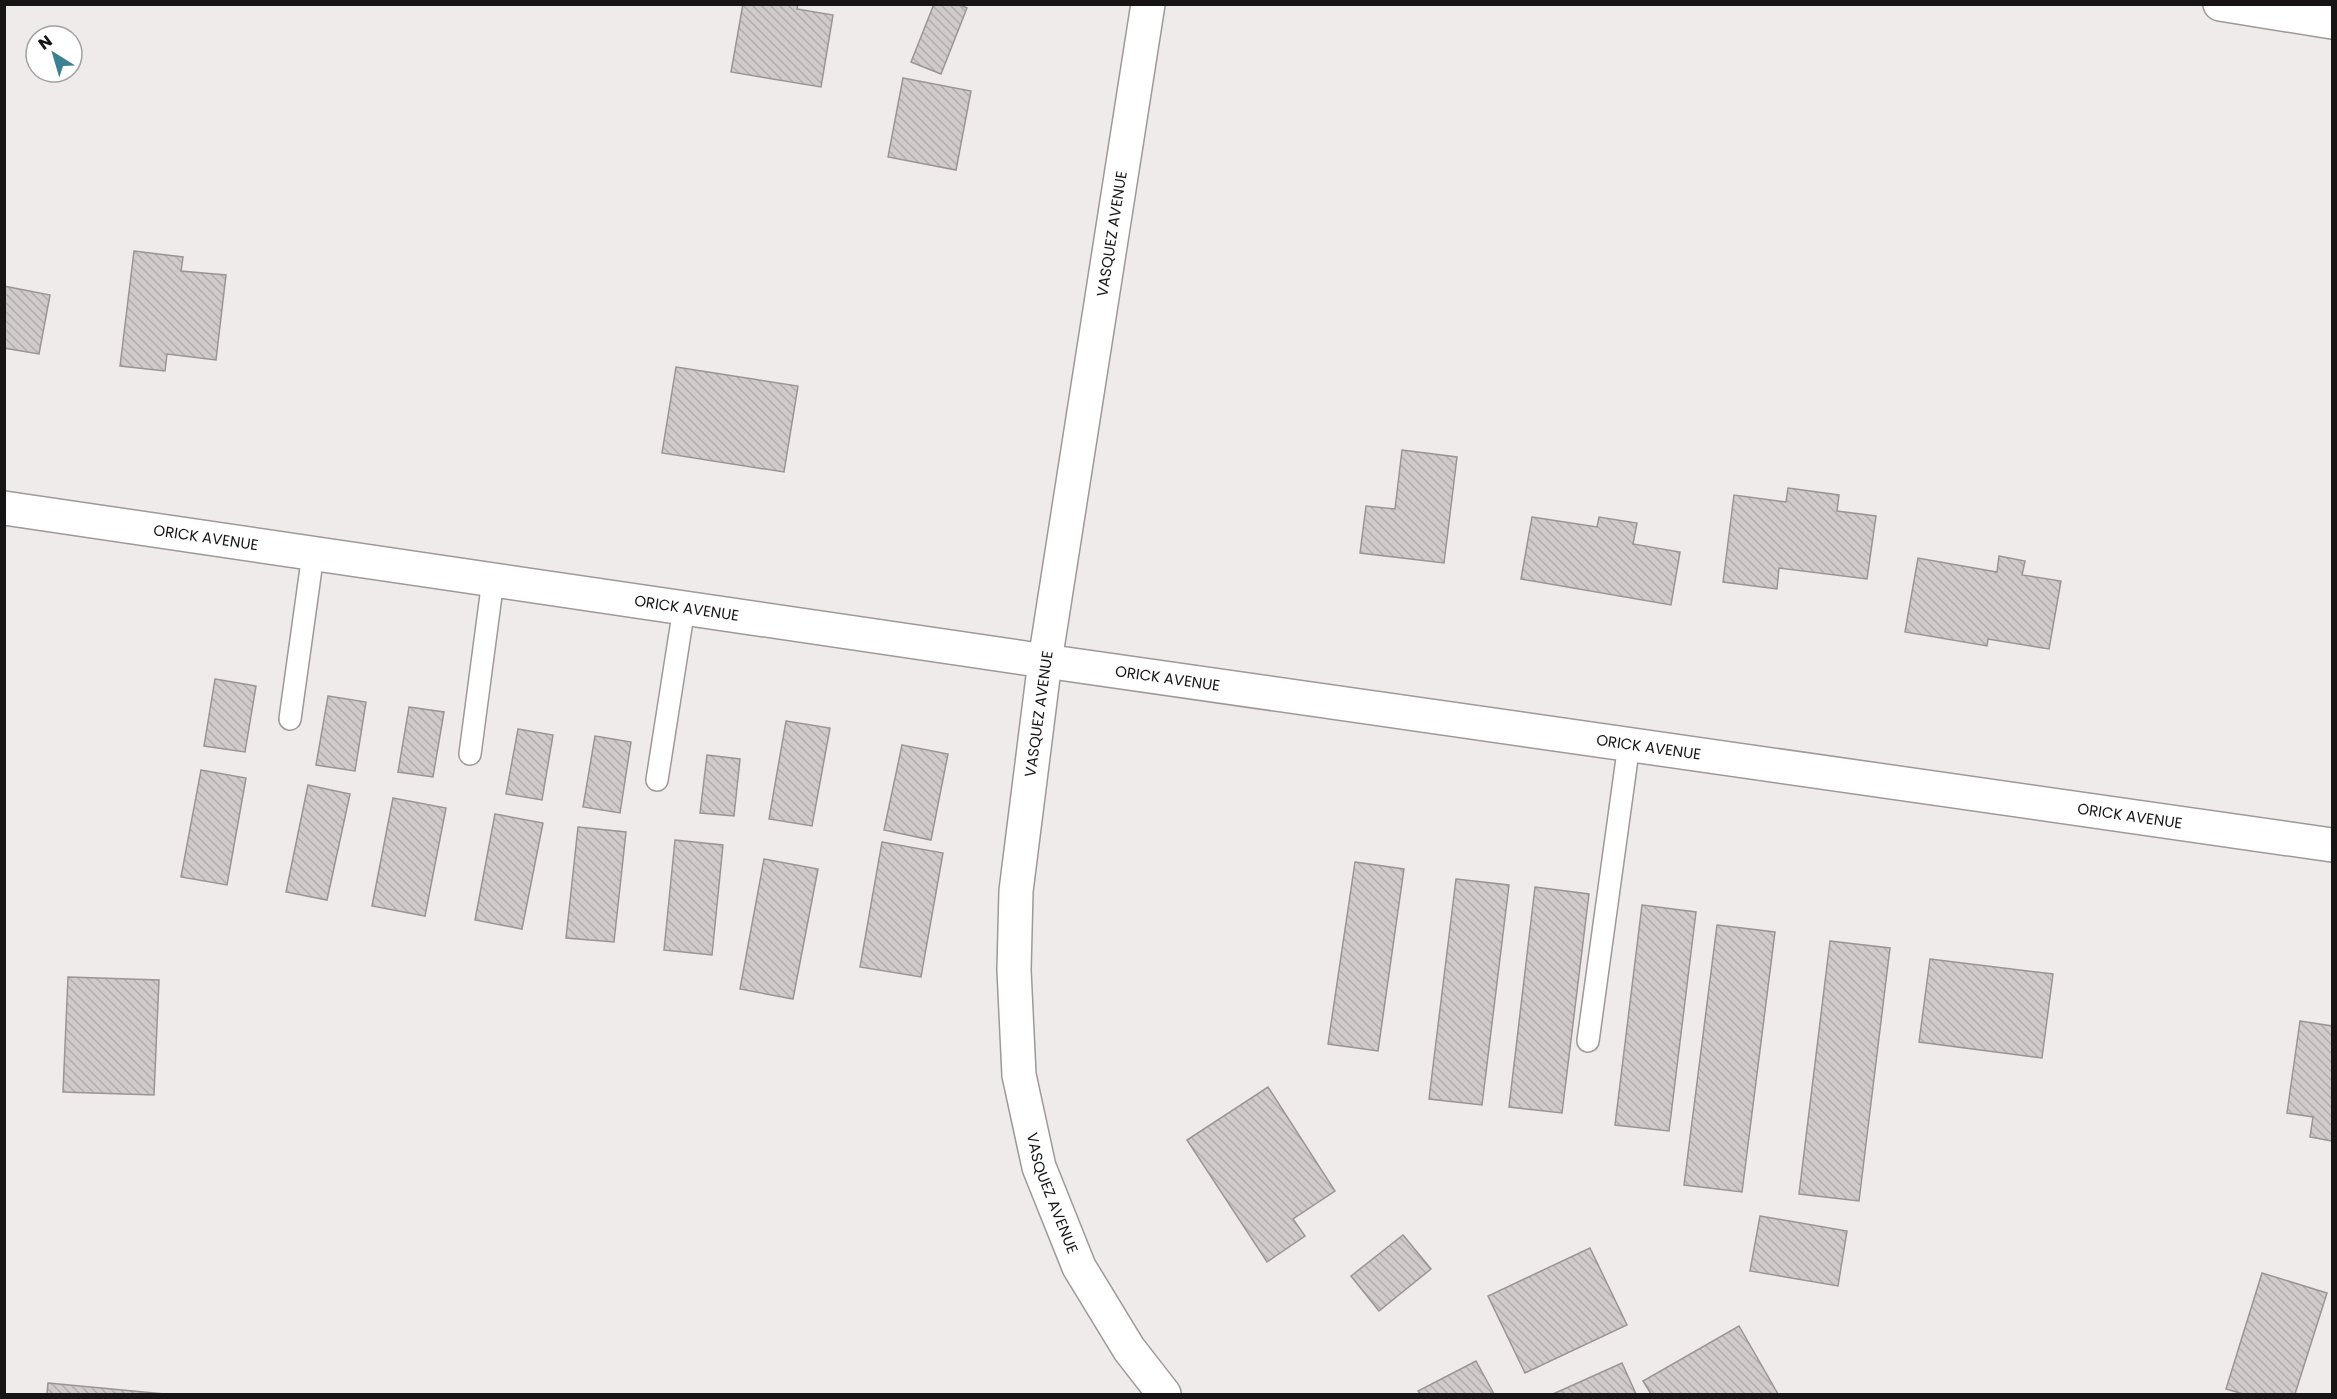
<svg xmlns="http://www.w3.org/2000/svg" width="2337" height="1399" viewBox="0 0 2337 1399" font-family="Poppins,sans-serif">
	<style>
		.building { fill: url(#building-back-hatch); stroke: #9a9595; stroke-width: 1.5 }
		.lines { fill: none; stroke-linecap: round; stroke-linejoin: round }
		.lane-casing { stroke: #9e9898; stroke-width: 24 }
		.street-casing { stroke: #9e9898; stroke-width: 36 }
		.secondary-casing { stroke: #9e9898; stroke-width: 36 }
		.lane { stroke: #fff; stroke-width: 21 }
		.street { stroke: #fff; stroke-width: 33 }
		.secondary { stroke: #fff; stroke-width: 33 }
		.labels { text-anchor: middle; stroke-width: 6; stroke-linejoin: round; paint-order: stroke }
		.street-label { font-size: 15px; fill: #161415; stroke: #fff }
	</style>
	<defs>
		<pattern id="building-back-hatch" width="6" height="6" patternUnits="userSpaceOnUse" patternTransform="scale(1.5)"><rect width="6" height="6" fill="#d0caca"/><path d="M-1 5l2 2M0 0l6 6M5-1l2 2" fill="none" stroke="#b2adad"/></pattern>
	</defs>
	<rect width="100%" height="100%" fill="#f0ebeb"/>
	<g class="building">
		<polygon points="743,4 798,4 797,9 833,15 821,87 731,72"/>
		<polygon points="934,4 958,4 967,8 941,74 911,62"/>
		<polygon points="903,78 971,91 956,170 888,157"/>
		<polygon points="134,251 183,257 181,271 226,275 216,360 167,354 165,371 120,366"/>
		<polygon points="4,286 50,295 39,354 4,348"/>
		<polygon points="676,367 798,386 784,472 662,453"/>
		<polygon points="1402,450 1457,457 1444,563 1360,553 1366,506 1395,509"/>
		<polygon points="1788,488 1839,495 1837,511 1876,516 1867,579 1779,568 1777,589 1723,582 1734,495 1786,502"/>
		<polygon points="1532,517 1597,527 1599,517 1637,523 1633,544 1680,552 1671,605 1521,579"/>
		<polygon points="1999,556 2025,561 2022,575 2061,581 2049,649 1988,639 1987,646 1905,632 1918,558 1997,572"/>
		<polygon points="215,679 256,686 245,752 204,746"/>
		<polygon points="328,696 366,702 355,771 316,765"/>
		<polygon points="409,707 444,712 433,777 398,772"/>
		<polygon points="786,721 830,728 812,826 769,819"/>
		<polygon points="518,729 553,735 542,800 506,794"/>
		<polygon points="595,736 631,742 620,813 583,807"/>
		<polygon points="902,745 948,754 931,840 884,830"/>
		<polygon points="707,755 740,759 734,816 700,813"/>
		<polygon points="201,770 246,778 227,885 181,877"/>
		<polygon points="308,785 350,794 327,900 286,892"/>
		<polygon points="393,798 446,808 425,916 372,906"/>
		<polygon points="495,814 543,823 522,929 475,920"/>
		<polygon points="578,827 626,832 614,942 566,938"/>
		<polygon points="675,840 723,845 712,955 664,950"/>
		<polygon points="882,842 943,853 921,977 860,967"/>
		<polygon points="764,859 818,869 793,999 740,989"/>
		<polygon points="1355,862 1404,869 1378,1051 1328,1044"/>
		<polygon points="1456,879 1509,885 1482,1105 1429,1099"/>
		<polygon points="1535,887 1589,894 1562,1113 1509,1107"/>
		<polygon points="1642,905 1696,912 1669,1131 1615,1125"/>
		<polygon points="1717,925 1775,932 1742,1192 1684,1185"/>
		<polygon points="1830,941 1890,948 1859,1201 1799,1194"/>
		<polygon points="1930,959 2053,974 2042,1058 1919,1042"/>
		<polygon points="68,977 159,980 154,1095 63,1092"/>
		<polygon points="2300,1021 2332,1026 2332,1141 2310,1137 2313,1117 2287,1113"/>
		<polygon points="1268,1087 1335,1191 1293,1219 1305,1236 1267,1262 1187,1140"/>
		<polygon points="1760,1216 1847,1231 1838,1286 1750,1271"/>
		<polygon points="1403,1235 1431,1269 1379,1311 1351,1276"/>
		<polygon points="1590,1248 1627,1325 1525,1373 1488,1296"/>
		<polygon points="2262,1273 2327,1293 2295,1394 2243,1394 2226,1389"/>
		<polygon points="1739,1326 1778,1394 1651,1394 1643,1381"/>
		<polygon points="1476,1361 1494,1394 1420,1394 1418,1391"/>
		<polygon points="1622,1363 1636,1394 1553,1394"/>
		<polygon points="48,1383 165,1394 47,1394"/>
	</g>
	<g class="lines">
		<defs>
			<g id="lane">
				<polyline points="290,719 313,554"/>
				<polyline points="470,754 493,580"/>
				<polyline points="657,780 684,608"/>
				<polyline points="1588,1041 1629,744"/>
			</g>
			<g id="street">
				<path id="s1" d="M1148 4 1045 661 1016 891 1014 970 1019 1075 1039 1167 1079 1267 1129 1349 1164 1394"/>
				<path id="s2" d="M4 508 1045 661 2332 845"/>
			</g>
			<polyline id="secondary" points="2220,4 2332,22"/>
		</defs>
		<use href="#lane" class="lane-casing"/>
		<use href="#street" class="street-casing"/>
		<use href="#secondary" class="secondary-casing"/>
		<use href="#lane" class="lane"/>
		<use href="#street" class="street"/>
		<use href="#secondary" class="secondary"/>
	</g>
	<g class="labels">
		<g class="street-label">
			<text transform="translate(1112 234) rotate(-81)" y="5">VASQUEZ AVENUE</text>
			<text dy="5" stroke="none"><textPath href="#s2" startOffset="204">ORICK AVENUE</textPath></text>
			<text dy="5" stroke="none"><textPath href="#s2" startOffset="690">ORICK AVENUE</textPath></text>
			<text dy="5" stroke="none"><textPath href="#s2" startOffset="1176">ORICK AVENUE</textPath></text>
			<text transform="translate(1039 714) rotate(-82)" y="5">VASQUEZ AVENUE</text>
			<text dy="5" stroke="none"><textPath href="#s2" startOffset="1662">ORICK AVENUE</textPath></text>
			<text dy="5" stroke="none"><textPath href="#s2" startOffset="2148">ORICK AVENUE</textPath></text>
			<text dy="5" stroke="none"><textPath href="#s1" startOffset="1204">VASQUEZ AVENUE</textPath></text>
		</g>
	</g>
	<rect width="2337" height="1399" fill="none" stroke="#161415" stroke-width="12"/>
	<g transform="translate(54 54) rotate(323)"><circle r="28" fill="#ffffff" stroke="#a2a1a1" stroke-width="1.5"/>
	<path d="M0-4.5L10 22L0 15L-10 22Z" fill="#3d8190"/>
	<text y="-9" font-size="16" font-weight="bold" text-anchor="middle" fill="#161415">N</text>
	</g>
</svg>
